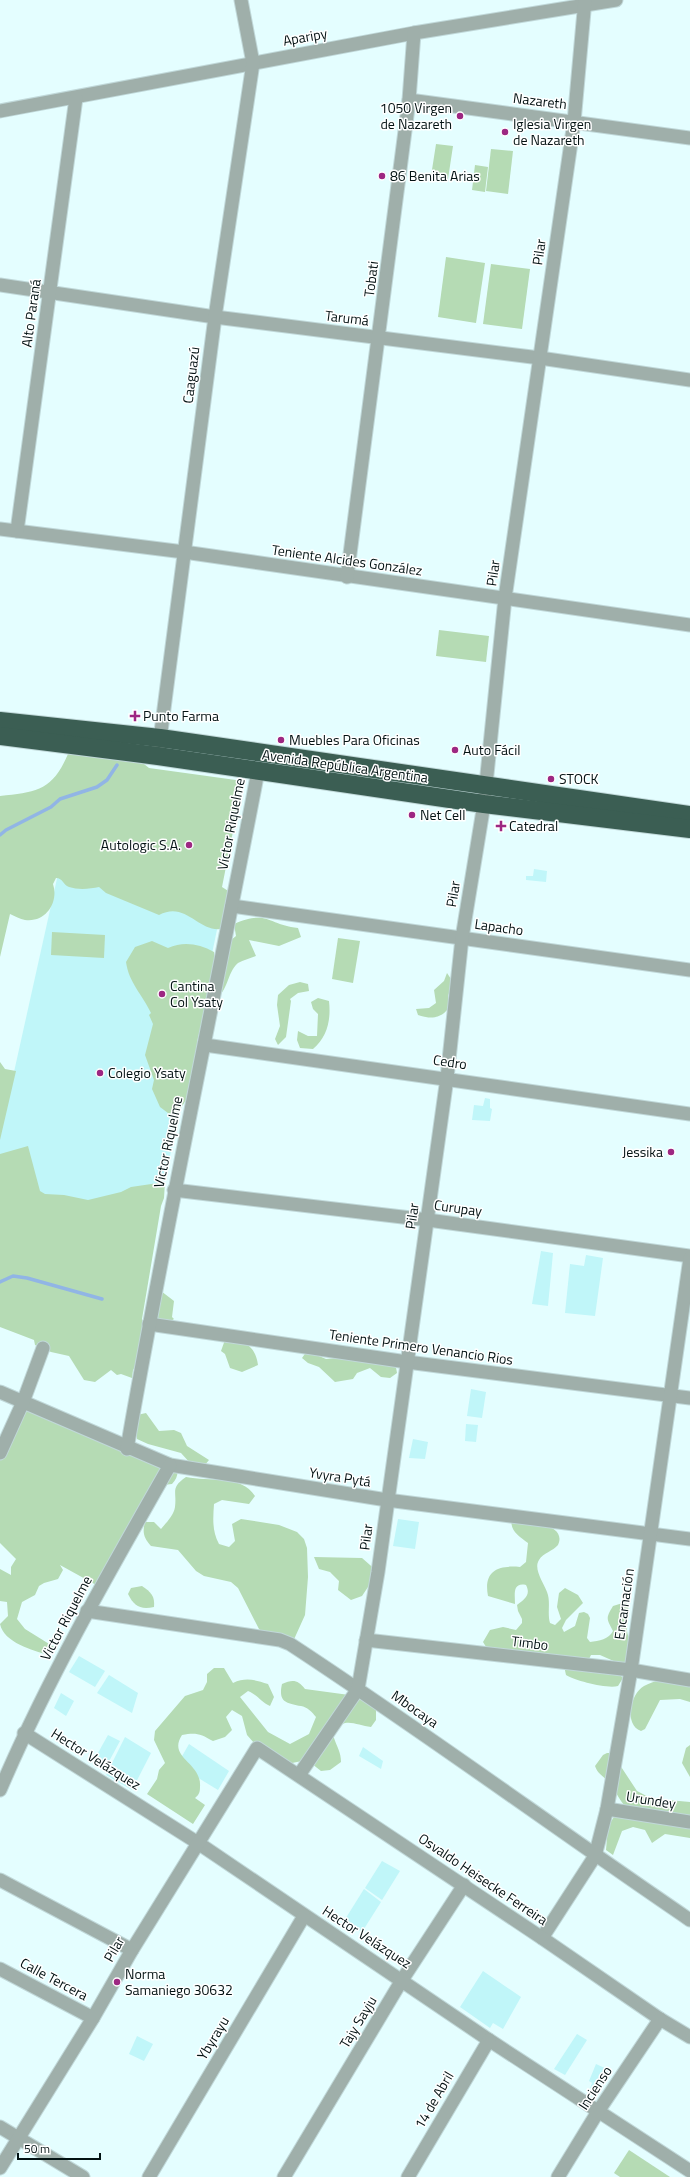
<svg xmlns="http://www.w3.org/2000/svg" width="690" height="2177" viewBox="0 0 690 2177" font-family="'Titillium Web',sans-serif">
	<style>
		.built { fill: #c0f6f9 }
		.green { fill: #b5dbb4 }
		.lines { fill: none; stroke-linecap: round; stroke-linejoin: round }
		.stream { stroke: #91b5e5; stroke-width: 3.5 }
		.minor-casing { stroke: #c0d8d9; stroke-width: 15 }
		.highway-casing { stroke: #c0d8d9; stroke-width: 20 }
		.minor { stroke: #9fafaa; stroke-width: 13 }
		.highway { stroke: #3b5e53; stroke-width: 18 }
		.poi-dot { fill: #9d2782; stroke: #fff; stroke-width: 1.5 }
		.labels { text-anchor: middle; stroke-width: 3; stroke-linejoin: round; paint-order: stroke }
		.street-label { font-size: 14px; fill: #031213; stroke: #fff }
		.poi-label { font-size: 14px; fill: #031213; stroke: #fff; text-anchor: start }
	</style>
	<rect width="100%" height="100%" fill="#e4feff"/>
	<g class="built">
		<polygon points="534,869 547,871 546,882 526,880 526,876 533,876"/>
		<polygon points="58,874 225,891 149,1257 0,1214 0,1135"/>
		<polygon points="485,1098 490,1099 490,1108 492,1109 490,1121 472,1120 474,1105 483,1106"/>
		<polygon points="541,1251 553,1253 548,1306 532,1304"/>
		<polygon points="586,1255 603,1258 595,1316 565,1313 570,1264 584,1266"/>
		<polygon points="471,1389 486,1392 482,1418 467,1416"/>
		<polygon points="466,1424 478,1425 476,1442 465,1441"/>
		<polygon points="413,1439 428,1442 425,1459 409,1458"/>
		<polygon points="398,1519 419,1522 415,1549 393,1546"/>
		<polygon points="79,1656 105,1671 95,1687 69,1672"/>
		<polygon points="109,1675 138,1693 132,1713 97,1693"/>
		<polygon points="61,1693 74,1701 66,1716 54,1708"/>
		<polygon points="108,1735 120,1741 106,1767 94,1760"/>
		<polygon points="125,1737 151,1753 132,1790 106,1775"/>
		<polygon points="189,1744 229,1771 218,1790 177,1765"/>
		<polygon points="363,1747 383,1761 381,1769 359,1756"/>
		<polygon points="382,1861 400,1871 382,1900 365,1888"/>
		<polygon points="364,1889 381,1902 362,1932 344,1921"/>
		<polygon points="483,1971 521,1997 503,2029 493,2023 490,2028 460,2007"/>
		<polygon points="577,2034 587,2040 565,2075 554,2069"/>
		<polygon points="137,2036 153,2044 144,2061 129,2054"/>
		<polygon points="596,2064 609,2070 596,2091 590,2088 592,2083 589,2081"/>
	</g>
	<g class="green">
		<polygon points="436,144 453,146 448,179 431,176"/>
		<polygon points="491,149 513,151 508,194 486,191"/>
		<polygon points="475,165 488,167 485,192 472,190"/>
		<polygon points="446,257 485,263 476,323 438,317"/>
		<polygon points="491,264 530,269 522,329 483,324"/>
		<polygon points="439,630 489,636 486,662 436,656"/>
		<path d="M84 752 139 760 149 768 243 781 222 887 233 894 234 924C267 909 269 925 298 928L301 937 279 946 249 940 256 956C251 958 243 960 238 963 226 974 230 989 213 1002L209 994 197 1042V1060L187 1098 177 1115 168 1113 160 1107 152 1089 154 1080 145 1055 153 1024 149 1015 151 1013C142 994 129 983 126 962L135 947 152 941 168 948C184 941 199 944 214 952L215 962 225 945 236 936 234 924C202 944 190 898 159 915L106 893 99 887C90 889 78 890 69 887 63 885 63 878 56 878L53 884C59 902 46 923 25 920 20 919 15 916 10 914L0 957V796C37 792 52 791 68 754Z"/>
		<polygon points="52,932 105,935 104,958 51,955"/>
		<polygon points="338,938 360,941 353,983 332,979"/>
		<path d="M447 973 453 982 448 996V1009C440 1019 429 1019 418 1015L416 1009 429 1008 436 1003 434 990 444 981Z"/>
		<polygon points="300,982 308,984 309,991 298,993 290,999 291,1001 286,1037 278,1045 275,1039 280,1026 277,1005 278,995 289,985"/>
		<path d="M318 998 329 1001C331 1019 328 1036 313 1049L300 1048 297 1040 298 1031 308 1036H317L318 1014 313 1009 311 1002Z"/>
		<polygon points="0,1062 5,1069 16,1071 0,1140"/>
		<polygon points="28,1146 40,1191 45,1194 64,1195 88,1200 121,1192 131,1187 165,1182 164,1198 161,1206 142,1319 143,1322 139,1361 133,1370 132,1378 121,1374 117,1375 111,1370 95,1382 84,1380 69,1356 51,1352 35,1345 34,1340 0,1327 0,1154"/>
		<polygon points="161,1291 174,1301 172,1317 174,1319 165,1325 156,1324"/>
		<path d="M226 1337C244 1342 255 1344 258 1365L242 1372 230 1368 225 1354 221 1351Z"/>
		<polygon points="307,1351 326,1359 349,1357 395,1362 397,1373 390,1378 381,1377 370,1368 357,1373 353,1379 335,1382 319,1367 308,1363 302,1358"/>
		<path d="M33 1407 37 1415 152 1463 157 1458 167 1456C179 1462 181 1475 172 1484L163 1485 98 1586 60 1565 63 1570 58 1579 44 1583 39 1586 35 1595 22 1602 17 1619 25 1629 54 1647 48 1655C33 1650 4 1643 0 1624L8 1616 7 1602 0 1601V1569L11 1575V1567L16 1559 0 1543V1443L20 1412Z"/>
		<polygon points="146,1413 159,1431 174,1430 181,1433 187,1446 209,1460 204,1466 191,1464 181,1453 148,1444 137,1439 135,1428 137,1415"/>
		<path d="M186 1477C209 1482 241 1474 255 1496L249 1504 222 1500 214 1504C213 1519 212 1531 219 1544L229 1547 235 1541 232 1524 241 1519 279 1525 297 1532 304 1539 307 1548 308 1577 305 1615 291 1646 273 1641 259 1629 238 1588 231 1582 204 1576 196 1571 178 1550 151 1546C144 1538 142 1533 145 1522H154L161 1529C166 1523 174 1515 175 1507 177 1491 170 1488 186 1477Z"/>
		<path d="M512 1518C525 1521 568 1523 558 1545 553 1551 543 1553 539 1560 533 1569 544 1583 547 1592 551 1602 547 1613 550 1623L555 1625 561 1619 557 1607 559 1593 565 1588 578 1595 583 1603 566 1620 562 1628 564 1632 575 1626 579 1613 584 1612 588 1614 590 1618 587 1638 590 1642C599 1641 609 1639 613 1631 607 1619 605 1619 613 1606L626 1602C635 1617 617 1629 636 1646L632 1664 618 1663 600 1655H591L589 1659 619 1674 623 1678 618 1686C607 1689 576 1681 566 1675L564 1666 488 1650 483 1642 490 1630 503 1627 516 1630 522 1623V1619L518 1611 517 1605C525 1599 531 1595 526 1585 512 1582 515 1595 515 1604L488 1596C483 1570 499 1565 520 1567L526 1562 528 1543C519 1536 509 1531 512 1518Z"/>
		<polygon points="314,1557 362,1558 378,1572 362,1596 351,1600 338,1590 339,1581 330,1572 319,1569"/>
		<path d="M142 1586C151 1592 155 1596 154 1607 140 1610 134 1606 128 1594L131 1588Z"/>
		<path d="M214 1668H224L233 1683C246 1677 255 1680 268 1684L274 1697 270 1706C261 1702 258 1695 248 1691L240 1697 268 1732 290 1744 309 1734 316 1717C312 1712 307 1707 301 1706 286 1703 278 1702 282 1684 293 1679 298 1680 305 1689L364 1697 372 1702 376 1710V1720L371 1727C358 1726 345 1717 337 1729 335 1732 333 1735 334 1738 337 1747 341 1752 341 1762L330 1770 321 1771 307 1760 287 1764 262 1752 247 1735 242 1716 232 1710 226 1717 232 1730 225 1737 213 1741C201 1734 196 1732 182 1735 167 1758 202 1762 200 1787 200 1792 199 1795 195 1798L205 1805 193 1824 147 1794 157 1779 159 1770 165 1763 154 1740 155 1731 185 1696 203 1690 207 1682V1674Z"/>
		<path d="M690 1679V1702L680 1699 660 1700 645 1729 641 1731C624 1725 630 1694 644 1686 658 1678 674 1679 690 1679Z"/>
		<polygon points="690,1745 690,1777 682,1763 686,1748"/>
		<path d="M607 1753H612L637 1791 658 1802 668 1800 690 1802V1820L626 1807C619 1800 616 1791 610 1783 604 1776 598 1775 595 1766L603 1755Z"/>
		<polygon points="636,1816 690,1828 690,1838 665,1834 652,1843 645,1830 633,1827 622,1831 613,1855 606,1850 608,1826 614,1817"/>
		<polygon points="629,2150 670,2177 620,2177 614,2173"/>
	</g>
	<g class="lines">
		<g class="stream">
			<polyline points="0,835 6,830 51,807 60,799 97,787 107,780 117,765"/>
			<polyline points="0,1282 13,1276 27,1278 102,1299"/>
		</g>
		<defs>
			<g id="minor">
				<polyline points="409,100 690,138"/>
				<polyline points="0,111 414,33 616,0"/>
				<polyline points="0,285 215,317 540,358 690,380"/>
				<polyline points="0,529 184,552 690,625"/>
				<polyline points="17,531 76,98"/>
				<polyline points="347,577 409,100 414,33"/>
				<polyline points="159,747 215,317 253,63 241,0"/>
				<polyline points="232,906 690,970"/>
				<polyline points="205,1045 690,1114"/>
				<polyline points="174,1190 428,1220 690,1256"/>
				<polyline points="149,1324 407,1362 690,1398"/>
				<polyline points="0,1392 170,1465 387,1500 690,1539"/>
				<path d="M127 1449C166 1222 215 997 258 771"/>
				<polyline points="0,1453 23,1402 43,1348"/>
				<path d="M87 1611 280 1640 290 1644C426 1733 556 1829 690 1920"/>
				<polyline points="366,1640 631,1670 690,1680"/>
				<polyline points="24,1733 198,1843 489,2040 690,2171"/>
				<polyline points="299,1775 358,1689 378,1572 447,1078 462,938 484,804 505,598 574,122 585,0"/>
				<path d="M0 1790C48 1678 109 1572 170 1465"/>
				<polyline points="607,1809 690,1822"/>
				<polyline points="0,1880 132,1950"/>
				<polyline points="542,1938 595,1856 607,1809 631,1670 690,1258"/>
				<polyline points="0,1969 93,2018"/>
				<polyline points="0,2127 83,2177"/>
				<polyline points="0,2168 93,2018 132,1950 257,1748 542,1938 660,2019 690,2037"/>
				<polyline points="149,2177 304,1916"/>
				<polyline points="284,2177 402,1980 464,1885"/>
				<polyline points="408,2177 489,2040"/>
				<polyline points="558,2177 599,2110 660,2019"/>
			</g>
			<g id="highway">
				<polyline points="0,721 160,738 690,815"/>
				<polyline points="0,736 158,756 484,804 690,829"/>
			</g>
		</defs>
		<use href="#minor" class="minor-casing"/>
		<use href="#highway" class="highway-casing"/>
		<use href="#minor" class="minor"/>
		<use href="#highway" class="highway"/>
	</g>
	<g class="poi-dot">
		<circle cx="460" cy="116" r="4"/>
		<circle cx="505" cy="132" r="4"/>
		<circle cx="382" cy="176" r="4"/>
		<path d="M133 710h4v4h4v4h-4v4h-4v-4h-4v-4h4z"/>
		<circle cx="281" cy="740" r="4"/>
		<circle cx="455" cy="750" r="4"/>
		<circle cx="551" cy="779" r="4"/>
		<circle cx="412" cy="815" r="4"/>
		<path d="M499 820h4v4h4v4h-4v4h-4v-4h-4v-4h4z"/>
		<circle cx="189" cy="845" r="4"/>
		<circle cx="162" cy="994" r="4"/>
		<circle cx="100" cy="1073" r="4"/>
		<circle cx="671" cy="1152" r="4"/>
		<circle cx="117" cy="1982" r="4"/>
	</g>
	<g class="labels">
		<g class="street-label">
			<text transform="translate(305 37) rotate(-10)" y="5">Aparipy</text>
			<text transform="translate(540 101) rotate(7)" y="5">Nazareth</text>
			<text transform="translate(539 252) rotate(-82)" y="5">Pilar</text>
			<text transform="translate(371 279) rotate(-83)" y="5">Tobati</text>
			<text transform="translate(31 313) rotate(-82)" y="5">Alto Paraná</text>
			<text transform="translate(347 318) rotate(7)" y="5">Tarumá</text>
			<text transform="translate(191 375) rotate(-83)" y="5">Caaguazú</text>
			<text transform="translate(347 560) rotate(8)" y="5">Teniente Alcides González</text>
			<text transform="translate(493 573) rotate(-82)" y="5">Pilar</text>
			<text transform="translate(345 766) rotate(8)" y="5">Avenida República Argentina</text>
			<text transform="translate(231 824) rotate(-79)" y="5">Victor Riquelme</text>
			<text transform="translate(453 894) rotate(-81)" y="5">Pilar</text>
			<text transform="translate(499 927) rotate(8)" y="5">Lapacho</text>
			<text transform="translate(450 1062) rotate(8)" y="5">Cedro</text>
			<text transform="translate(168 1142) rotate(-78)" y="5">Victor Riquelme</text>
			<text transform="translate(458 1208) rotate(8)" y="5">Curupay</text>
			<text transform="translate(412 1216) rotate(-82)" y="5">Pilar</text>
			<text transform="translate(421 1347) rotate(8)" y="5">Teniente Primero Venancio Rios</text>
			<text transform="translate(340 1477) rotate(9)" y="5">Yvyra Pytá</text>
			<text transform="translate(366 1537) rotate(-83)" y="5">Pilar</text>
			<text transform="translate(624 1604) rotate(-82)" y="5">Encarnación</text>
			<text transform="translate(66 1618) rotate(-62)" y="5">Victor Riquelme</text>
			<text transform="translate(530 1643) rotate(7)" y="5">Timbo</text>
			<text transform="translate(415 1709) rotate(35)" y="5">Mbocaya</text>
			<text transform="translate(96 1759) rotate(32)" y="5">Hector Velázquez</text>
			<text transform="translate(651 1800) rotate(9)" y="5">Urundey</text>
			<text transform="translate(483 1879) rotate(34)" y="5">Osvaldo Heisecke Ferreira</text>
			<text transform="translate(367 1937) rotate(33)" y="5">Hector Velázquez</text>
			<text transform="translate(114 1949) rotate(-60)" y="5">Pilar</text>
			<text transform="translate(54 1979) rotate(28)" y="5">Calle Tercera</text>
			<text transform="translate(358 2022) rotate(-59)" y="5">Tajy Sayju</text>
			<text transform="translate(213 2038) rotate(-59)" y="5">Ybyrayu</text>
			<text transform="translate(595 2088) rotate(-57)" y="5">Incienso</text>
			<text transform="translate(434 2100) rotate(-60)" y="5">14 de Abril</text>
		</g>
		<g class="poi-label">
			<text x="452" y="113" text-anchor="end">1050 Virgen<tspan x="452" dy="16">de Nazareth</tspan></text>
			<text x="513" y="129">Iglesia Virgen<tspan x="513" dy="16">de Nazareth</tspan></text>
			<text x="390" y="181">86 Benita Arias</text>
			<text x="143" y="721">Punto Farma</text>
			<text x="289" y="745">Muebles Para Oficinas</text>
			<text x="463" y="755">Auto Fácil</text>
			<text x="559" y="784">STOCK</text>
			<text x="420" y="820">Net Cell</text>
			<text x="509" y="831">Catedral</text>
			<text x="181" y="850" text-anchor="end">Autologic S.A.</text>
			<text x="170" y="991">Cantina<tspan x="170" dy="16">Col Ysaty</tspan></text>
			<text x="108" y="1078">Colegio Ysaty</text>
			<text x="663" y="1157" text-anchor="end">Jessika</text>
			<text x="125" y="1979">Norma<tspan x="125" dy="16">Samaniego 30632</tspan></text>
		</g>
	</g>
	<path d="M18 2153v6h82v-6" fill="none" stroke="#031213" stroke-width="2"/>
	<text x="24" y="2153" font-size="12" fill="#031213" stroke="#ffffff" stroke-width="3" paint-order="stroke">50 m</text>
</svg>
